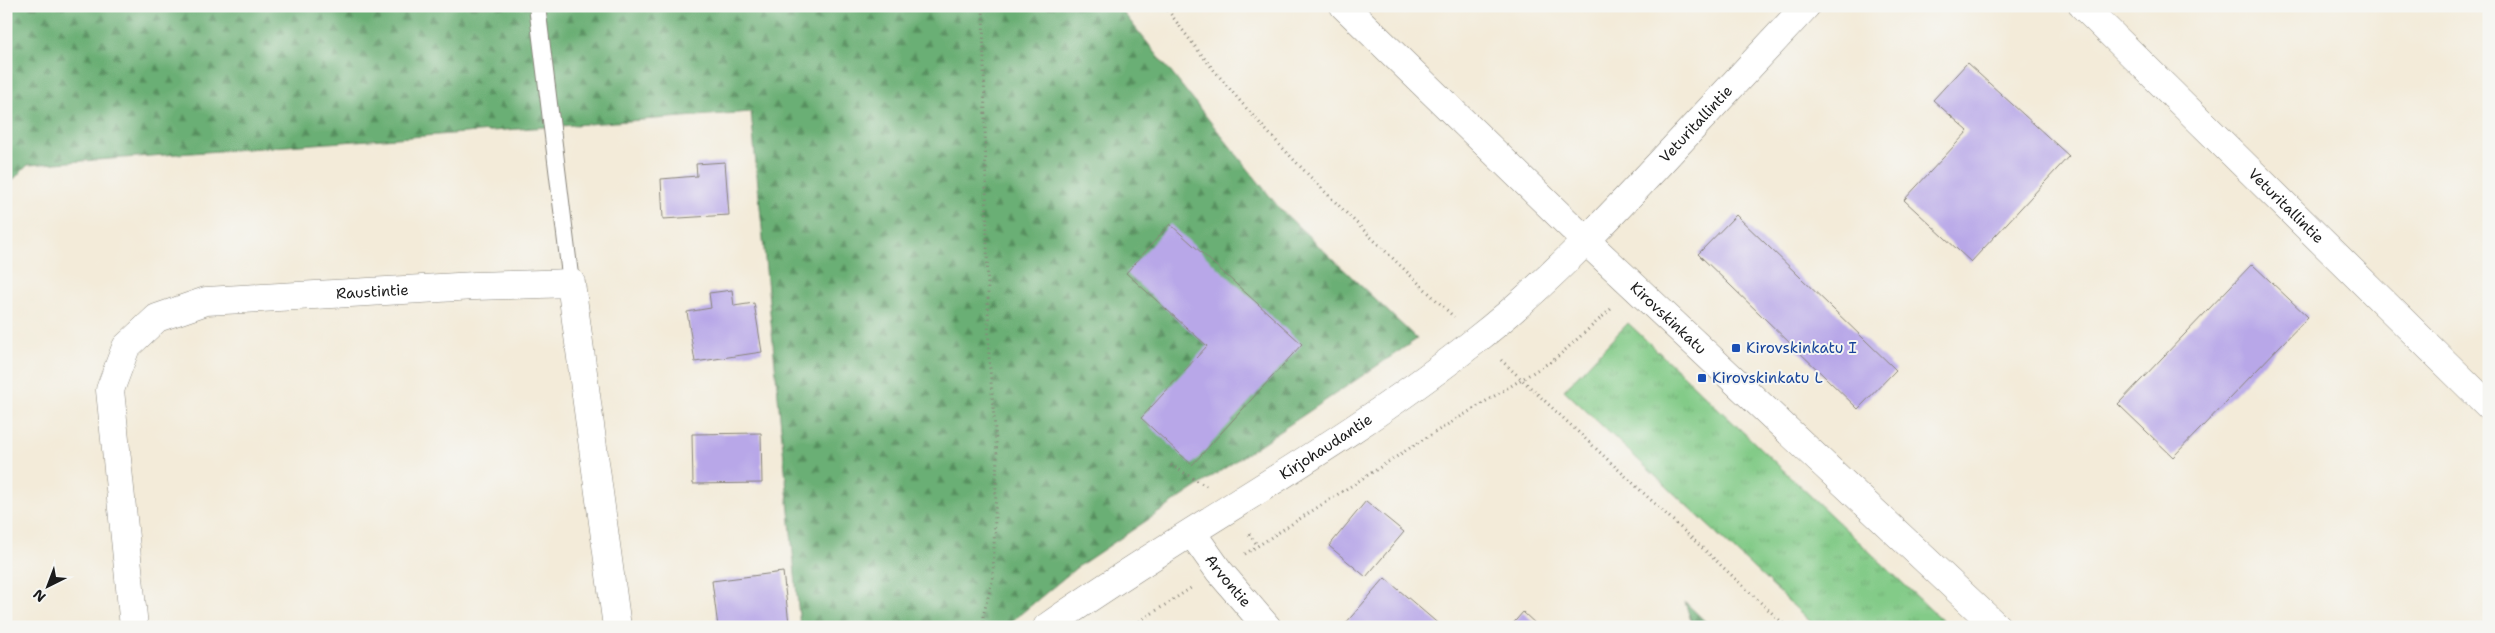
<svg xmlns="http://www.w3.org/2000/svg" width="2495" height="633" viewBox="0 0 2495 633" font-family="'Shantell Sans',sans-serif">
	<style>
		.grass { fill: url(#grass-tufts); stroke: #507452 }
		.forest { fill: url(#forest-firs); stroke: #436648 }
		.building { fill: #b8a7e8 }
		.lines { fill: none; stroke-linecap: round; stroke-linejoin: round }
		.service-casing { stroke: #88847a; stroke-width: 18 }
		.minor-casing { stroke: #88847a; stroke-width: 29 }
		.tertiary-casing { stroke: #88847a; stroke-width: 29 }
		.path { stroke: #88847a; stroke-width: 3; stroke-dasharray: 1 4; stroke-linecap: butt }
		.service { stroke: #fff; stroke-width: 16 }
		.minor { stroke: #fff; stroke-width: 28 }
		.tertiary { stroke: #fff; stroke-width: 28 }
		.transit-dot { fill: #1a4fb4; stroke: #f6f6f2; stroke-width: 2 }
		.labels { text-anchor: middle; stroke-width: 4; stroke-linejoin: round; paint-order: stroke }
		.street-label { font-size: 15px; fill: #1c1c1c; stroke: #f6f6f2 }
		.transit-label { font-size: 15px; fill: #164399; stroke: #f6f6f2; text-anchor: start }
	</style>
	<defs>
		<pattern id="grass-tufts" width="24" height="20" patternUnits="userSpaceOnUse" patternTransform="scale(1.25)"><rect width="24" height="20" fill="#83cb88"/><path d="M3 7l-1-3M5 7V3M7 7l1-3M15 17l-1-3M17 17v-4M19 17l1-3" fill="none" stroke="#71ae75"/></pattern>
		<pattern id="forest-firs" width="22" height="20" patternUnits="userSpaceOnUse" patternTransform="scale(1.25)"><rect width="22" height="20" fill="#6aaf74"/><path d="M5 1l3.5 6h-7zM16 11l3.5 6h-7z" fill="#568e5e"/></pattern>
	</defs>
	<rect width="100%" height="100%" fill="#f6f6f2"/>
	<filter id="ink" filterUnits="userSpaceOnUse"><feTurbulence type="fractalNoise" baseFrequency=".02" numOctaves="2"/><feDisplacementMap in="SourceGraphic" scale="10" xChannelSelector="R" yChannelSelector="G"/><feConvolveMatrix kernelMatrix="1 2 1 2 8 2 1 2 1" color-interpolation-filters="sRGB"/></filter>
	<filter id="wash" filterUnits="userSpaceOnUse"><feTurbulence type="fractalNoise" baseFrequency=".0096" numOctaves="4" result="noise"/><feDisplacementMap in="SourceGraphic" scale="20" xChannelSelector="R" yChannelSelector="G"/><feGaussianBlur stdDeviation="1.12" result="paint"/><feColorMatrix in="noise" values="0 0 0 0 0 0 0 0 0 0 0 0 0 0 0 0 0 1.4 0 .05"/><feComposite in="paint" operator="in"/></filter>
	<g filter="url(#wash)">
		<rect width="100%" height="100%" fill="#f3ebd9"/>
		<polygon class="grass" points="1628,323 1949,627 1816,627 1564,390"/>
		<g class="forest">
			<polygon points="6,6 1118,6 1280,209 1417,339 1076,568 1005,627 800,627 751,112 28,165 6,187"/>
			<polygon points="1685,602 1711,627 1693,627"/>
		</g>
		<g id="blocks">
			<g class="building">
				<polygon points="1967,63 2069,156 1971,262 1904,200 1968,131 1933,100"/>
				<polygon points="725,162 729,215 663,219 661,179 697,176 696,164"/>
				<polygon points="1736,215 1896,370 1858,409 1698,254"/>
				<polygon points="1170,224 1302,344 1192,465 1141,418 1207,346 1126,273"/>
				<polygon points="2252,264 2308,317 2173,457 2118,404"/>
				<polygon points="732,290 734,306 754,303 762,352 695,362 687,312 711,308 709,293"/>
				<polygon points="761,433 762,483 693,484 692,434"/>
				<polygon points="1366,501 1404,532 1366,577 1329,546"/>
				<polygon points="783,572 789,623 757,627 718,627 712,581"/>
				<polygon points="1385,578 1442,627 1348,627 1345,624"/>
				<polygon points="1523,612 1539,627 1510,627"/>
			</g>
		</g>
	</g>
	<g filter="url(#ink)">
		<use href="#blocks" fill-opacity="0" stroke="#88847a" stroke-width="1"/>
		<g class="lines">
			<defs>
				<polyline id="service" points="537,6 571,283"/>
				<g id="minor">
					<path id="s1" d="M2083 6 2489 406"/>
					<path id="s2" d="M1192 533 1219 571 1267 627"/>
					<path id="s3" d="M134 627 110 390 126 347 157 318 206 301 475 286 571 283 617 627"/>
					<path id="s4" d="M1047 627C1187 528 1341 448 1475 341 1543 288 1602 225 1661 162 1709 110 1757 58 1806 6"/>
				</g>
				<g id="tertiary">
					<path id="s5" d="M1344 6 1586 241 1997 627"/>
				</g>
			</defs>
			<use href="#service" class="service-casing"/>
			<use href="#minor" class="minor-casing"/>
			<use href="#tertiary" class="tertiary-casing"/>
			<g class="path">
				<path d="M1165 6C1247 122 1352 219 1454 317"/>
				<polyline points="1501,360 1787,627"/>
				<polyline points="1171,465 1206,486"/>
				<polyline points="1249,534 1258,546"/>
				<polyline points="1245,554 1424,439 1555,359 1611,309"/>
				<polyline points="983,627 983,616 993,578 997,454 989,357 983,6"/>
				<polyline points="1131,627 1191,588"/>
			</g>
			<use href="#service" class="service"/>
			<use href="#minor" class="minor"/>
			<use href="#tertiary" class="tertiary"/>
		</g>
	</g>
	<g class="transit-dot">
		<rect x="1731" y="343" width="10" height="10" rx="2.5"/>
		<rect x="1697" y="373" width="10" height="10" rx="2.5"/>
	</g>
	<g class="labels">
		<g class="street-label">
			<text dy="5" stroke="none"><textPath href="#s4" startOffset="825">Veturitallintie</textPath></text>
			<text dy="5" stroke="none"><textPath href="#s1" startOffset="285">Veturitallintie</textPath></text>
			<text dy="5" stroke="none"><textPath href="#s3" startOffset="545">Raustintie</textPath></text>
			<text dy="5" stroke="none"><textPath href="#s5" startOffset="450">Kirovskinkatu</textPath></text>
			<text dy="5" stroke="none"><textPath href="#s4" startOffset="332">Kirjohaudantie</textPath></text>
			<text dy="5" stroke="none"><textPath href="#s2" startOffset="60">Arvontie</textPath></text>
		</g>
		<g class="transit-label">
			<text x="1746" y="353">Kirovskinkatu I</text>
			<text x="1712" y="383">Kirovskinkatu L</text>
		</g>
	</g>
	<rect width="2495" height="633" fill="none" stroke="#f6f6f2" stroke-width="25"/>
	<g transform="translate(48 586) rotate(222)" stroke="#f6f6f2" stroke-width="4" paint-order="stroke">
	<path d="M0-4L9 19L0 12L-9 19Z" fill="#1c1c1c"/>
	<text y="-8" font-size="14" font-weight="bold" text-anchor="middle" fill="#1c1c1c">N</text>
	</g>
</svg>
